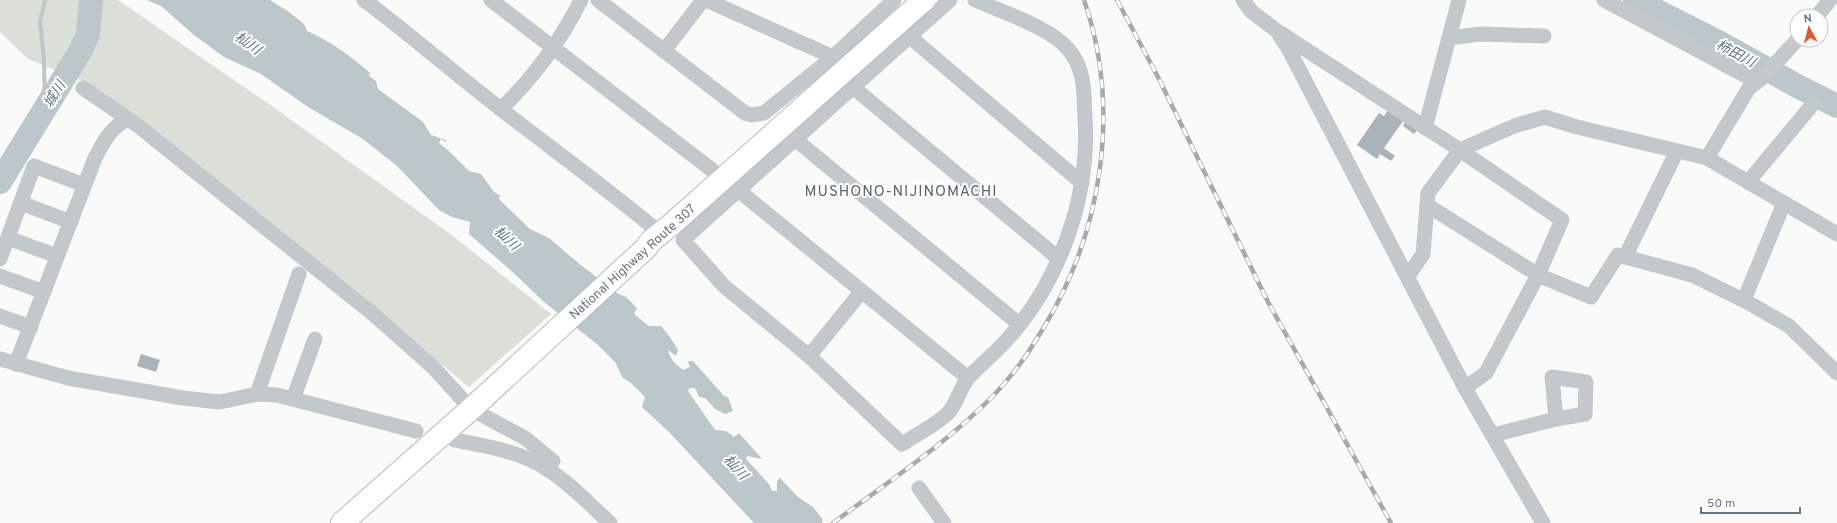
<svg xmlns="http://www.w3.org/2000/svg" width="1837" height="523" viewBox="0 0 1837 523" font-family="Overpass,'Noto Sans JP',sans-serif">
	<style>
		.green { fill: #dadfd7 }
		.water { fill: #bbc7cb }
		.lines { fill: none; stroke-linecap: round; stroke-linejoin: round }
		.stream { stroke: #bbc7cb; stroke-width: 4 }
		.river { stroke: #bbc7cb; stroke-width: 24 }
		.building { fill: #aab3b9 }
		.highway-casing { stroke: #b4b9bd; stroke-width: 24 }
		.minor { stroke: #c3c8cc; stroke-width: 15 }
		.highway { stroke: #fff; stroke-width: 22 }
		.rail-casing { stroke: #a2aab0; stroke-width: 4.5 }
		.rail { stroke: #fff; stroke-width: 3; stroke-dasharray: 9; stroke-linecap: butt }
		.highway-bridge-casing { stroke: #b4b9bd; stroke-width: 24; stroke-linecap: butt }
		.highway-bridge { stroke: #fff; stroke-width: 22 }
		.labels { text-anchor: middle; stroke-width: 4; stroke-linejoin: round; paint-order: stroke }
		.street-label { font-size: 13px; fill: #657683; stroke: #fff }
		.water-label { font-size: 14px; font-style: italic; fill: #60757c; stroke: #fff }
		.quarter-label { font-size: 15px; letter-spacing: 1px; fill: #57646e; stroke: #fff }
	</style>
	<rect width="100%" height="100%" fill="#fafaf8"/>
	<polygon class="green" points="0,0 118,0 276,109 453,236 551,314 469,387 281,233 85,82 28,59 0,32"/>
	<path class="water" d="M147 0H270L289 12 304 24 307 31C330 41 351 56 370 73L369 76 376 81 378 89 423 122 431 135 446 140V142L441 139 439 143 449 151 469 171 481 174 494 192 501 196 498 198 502 202 530 229 549 238 577 262 617 293 626 297 637 308 634 314 649 326H661L670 337 678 350 676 356 668 350C670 360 676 364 683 370L690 367 688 361H693L724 396 728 397 733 411 725 414 715 409 705 398 699 397 695 388H690L688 391 715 430 726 431 734 437 739 433 762 459 747 456 746 459 769 484 772 491H777V481L780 478 798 497 813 507 823 520 822 523H754L669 432 642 407 645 397 631 383 622 377 615 362 598 345 544 302 517 276 469 234 470 222 452 217 439 210 397 166 363 139 308 107 261 74 224 57 194 35 161 6Z"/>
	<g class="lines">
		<polyline class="stream" points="45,0 40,22 44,60 45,109"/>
		<g class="river">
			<polyline points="1635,0 1722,44 1797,86 1837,106"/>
			<polyline points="0,182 81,50 88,34 91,0"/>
		</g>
	</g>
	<g class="building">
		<polygon points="1388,110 1403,121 1384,148 1395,156 1391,161 1380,154 1377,159 1357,145 1379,113 1384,116"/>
		<polygon points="1407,120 1419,128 1414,134 1403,126"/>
		<polygon points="141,354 160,360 156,372 137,366"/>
	</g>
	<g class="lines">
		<defs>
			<polyline id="highway" points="342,523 471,409 646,248 651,241 672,224"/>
		</defs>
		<use href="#highway" class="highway-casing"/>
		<g class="minor">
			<path d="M364 0C411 35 455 74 502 110 555 151 609 190 660 233"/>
			<polyline points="491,0 738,190 968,378"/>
			<polyline points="598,0 745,113 752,115 764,113 833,57 894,0"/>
			<polyline points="706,0 833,57"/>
			<path d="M950 0 683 240 724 286 809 356 902 444C916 435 937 424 948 413 957 404 960 387 969 377 980 365 993 355 1004 343 1059 284 1090 198 1085 118 1084 93 1085 68 1068 49 1051 28 1000 11 975 0"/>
			<polyline points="1243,0 1251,11 1277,31 1289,50 1465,388 1543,523"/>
			<polyline points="1604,0 1757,82"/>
			<polyline points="1817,16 1830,0"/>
			<polyline points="1279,32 1460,150 1562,220 1538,275 1486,373 1465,388"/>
			<polyline points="910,37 1082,183"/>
			<polyline points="1449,38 1481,34 1544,36"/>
			<polyline points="664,51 703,0"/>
			<polyline points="83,88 137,125 373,314 434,368 471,409 525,438 553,461 547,469"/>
			<polyline points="854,88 1058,258"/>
			<path d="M501 109C533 78 561 40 581 0"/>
			<polyline points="1425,128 1459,0"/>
			<polyline points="796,140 1019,324"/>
			<polyline points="1707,158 1749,88 1762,78 1797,40"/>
			<polyline points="1748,182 1813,104"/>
			<polyline points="21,203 71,222"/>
			<polyline points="1427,205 1538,275 1591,297 1618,255 1692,275 1747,302 1789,326 1837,373"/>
			<polyline points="8,238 57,256"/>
			<polyline points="1625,257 1677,151"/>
			<polyline points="0,259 34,166 84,185"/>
			<polyline points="0,276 44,292"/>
			<polyline points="1408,276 1423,254 1428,193 1460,150 1514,126 1545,117 1577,127 1707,158 1837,234"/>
			<polyline points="1744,300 1784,203"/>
			<polyline points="0,316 31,327"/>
			<polyline points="809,356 862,291"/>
			<polyline points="0,359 68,378 183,398 220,402 257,394 277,395 416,431"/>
			<path d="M16 364 95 158C104 141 111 127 128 119"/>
			<polyline points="257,394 299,274"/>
			<polyline points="293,399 315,339"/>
			<polyline points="1493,435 1556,419 1552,377 1586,382 1585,414 1556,419"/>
			<path d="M454 440C485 446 520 451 547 469 570 483 590 505 610 523"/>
			<polyline points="919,488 944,523"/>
		</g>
		<use href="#highway" class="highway"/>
		<defs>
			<g id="rail">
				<polyline points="1117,0 1158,77 1268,302 1391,523"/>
				<path d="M833 523C888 482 946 444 994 395 1012 376 1028 354 1041 332 1102 234 1122 110 1084 0"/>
			</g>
		</defs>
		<use href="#rail" class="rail-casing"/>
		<use href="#rail" class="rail"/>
		<defs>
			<polyline id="highway-bridge" points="672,224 924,0"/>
		</defs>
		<use href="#highway-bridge" class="highway-bridge-casing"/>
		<use href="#highway-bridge" class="highway-bridge"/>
	</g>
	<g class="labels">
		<g class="street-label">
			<text transform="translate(632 261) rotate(-42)" y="5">National Highway Route 307</text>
		</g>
		<g class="water-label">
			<text transform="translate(248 43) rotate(35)" y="5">杣川</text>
			<text transform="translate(1736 53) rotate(28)" y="5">柿田川</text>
			<text transform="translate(54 94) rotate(-58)" y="5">城川</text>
			<text transform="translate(507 238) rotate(43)" y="5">杣川</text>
			<text transform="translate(736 467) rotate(48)" y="5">杣川</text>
		</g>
		<g class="quarter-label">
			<text x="901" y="196">MUSHONO-NIJINOMACHI</text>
		</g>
	</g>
	<g transform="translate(1809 28) rotate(353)"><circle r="19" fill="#ffffff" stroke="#c1c8cd"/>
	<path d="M0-3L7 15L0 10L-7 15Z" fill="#e4572e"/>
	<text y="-6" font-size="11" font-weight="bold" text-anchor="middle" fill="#657683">N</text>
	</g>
	<path d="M1701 507v6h99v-6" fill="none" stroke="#657683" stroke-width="2"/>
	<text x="1707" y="507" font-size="12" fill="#657683" stroke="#ffffff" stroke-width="3" paint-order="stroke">50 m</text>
</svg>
